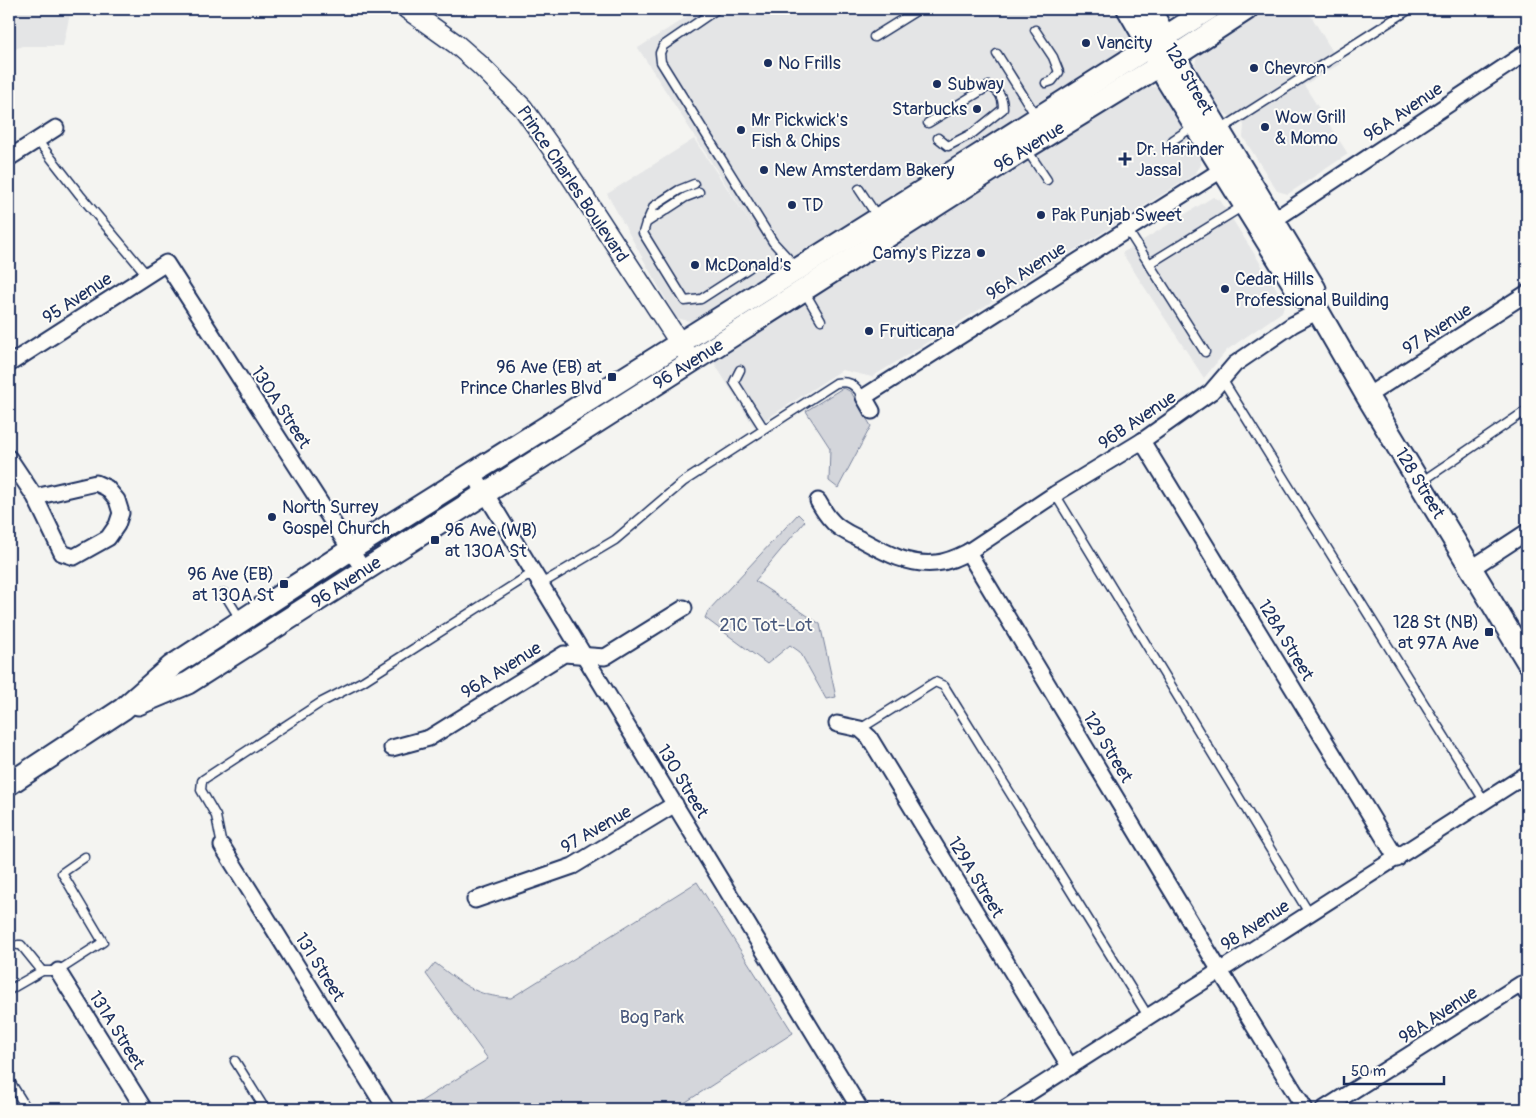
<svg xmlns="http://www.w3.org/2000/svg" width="1536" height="1118" viewBox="0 0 1536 1118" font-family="Pangolin,sans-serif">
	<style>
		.built { fill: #e4e5e6 }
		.park { fill: #d4d6db; stroke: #78829c }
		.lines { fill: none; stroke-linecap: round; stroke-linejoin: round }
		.service-casing { stroke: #1b2f5e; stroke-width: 11 }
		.minor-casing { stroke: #1b2f5e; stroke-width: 19 }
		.tertiary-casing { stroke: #1b2f5e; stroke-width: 22 }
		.secondary-casing { stroke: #1b2f5e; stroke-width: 25 }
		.service { stroke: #fdfcf7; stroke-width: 8 }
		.minor { stroke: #fdfcf7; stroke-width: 15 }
		.tertiary { stroke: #fdfcf7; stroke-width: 19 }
		.secondary { stroke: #fdfcf7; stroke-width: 21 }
		.poi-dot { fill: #1b2f5e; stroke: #fdfcf7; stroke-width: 2 }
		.labels { text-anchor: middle; stroke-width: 4; stroke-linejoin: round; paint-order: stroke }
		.poi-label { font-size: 18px; fill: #1b2f5e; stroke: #fdfcf7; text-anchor: start }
		.street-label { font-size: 18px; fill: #1b2f5e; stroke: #fdfcf7 }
		.park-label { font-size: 18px; fill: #49597d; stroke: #fdfcf7 }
	</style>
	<rect width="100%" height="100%" fill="#f4f4f1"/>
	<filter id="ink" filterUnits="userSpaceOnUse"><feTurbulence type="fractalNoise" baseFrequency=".02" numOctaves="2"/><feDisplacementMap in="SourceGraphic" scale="10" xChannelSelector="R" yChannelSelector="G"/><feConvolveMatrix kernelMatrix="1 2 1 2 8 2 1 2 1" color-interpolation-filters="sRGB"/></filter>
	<g filter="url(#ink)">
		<g class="built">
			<polygon points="9,9 71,9 63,46 22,46 9,52"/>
			<polygon points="699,9 1117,9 1133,36 1134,40 1130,48 698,323 676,318 607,194 694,139 755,230 638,48"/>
			<polygon points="1160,9 1193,9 1174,18 1166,16"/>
			<polygon points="1266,9 1307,9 1340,64 1304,85 1348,154 1288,194 1277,191 1243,137 1244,125 1238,116 1231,117 1223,112 1198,73 1195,64 1197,55 1205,49"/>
			<polygon points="1148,86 1156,87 1164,94 1200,151 1201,165 1195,174 872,377 842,370 754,427 713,361"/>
			<polygon points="1213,197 1220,200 1285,302 1282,312 1227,350 1204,378 1122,253"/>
		</g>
		<g class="park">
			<polygon points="844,388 851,392 871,426 838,488 829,481 830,448 806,411 841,389"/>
			<polygon points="798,514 805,521 755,581 820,624 836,697 826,699 800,652 790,645 767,664 705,618 708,611"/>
			<path d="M697 882 793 1033 675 1109H409L488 1059 426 974 435 963C463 984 474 996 511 998Z"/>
		</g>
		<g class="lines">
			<defs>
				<g id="service">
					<polyline points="717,9 663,46 660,53 661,62 773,242 797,268"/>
					<polyline points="1035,30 1053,57 1059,72 1052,81 1046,83"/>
					<polyline points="874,37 919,9"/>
					<polyline points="997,54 1036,116"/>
					<path d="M928 123 989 86C1000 91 1003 98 1003 109L973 133 948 146 938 138"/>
					<polyline points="1220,130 1410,9"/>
					<polyline points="37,140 80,195 147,275"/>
					<polyline points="1173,140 1194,126"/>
					<polyline points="1027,150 1047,180"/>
					<polyline points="859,189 877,216"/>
					<polyline points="699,192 686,197 646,223 643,233 685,301 701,299 749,268"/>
					<polyline points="647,222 654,206 679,190 694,184"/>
					<polyline points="1127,229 1205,352"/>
					<polyline points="1149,264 1243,206"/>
					<polyline points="804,291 821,320"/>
					<polyline points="740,370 734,382 764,429"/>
					<polyline points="1222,379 1485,802"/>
					<polyline points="1421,482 1527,410"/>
					<polyline points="1055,494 1309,913"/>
					<path d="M541 584 615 540 683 482 836 383C852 380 854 386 864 397"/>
					<polyline points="224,593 240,619"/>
					<polyline points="860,729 935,682 944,686 1148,1016"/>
					<polyline points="222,846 216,816 201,790 202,781 204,779 320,703 363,681 534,572"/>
					<polyline points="18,945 21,945 42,971"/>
					<polyline points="9,990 42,971 58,971 103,942 62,873 85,857"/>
					<polyline points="235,1061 265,1109"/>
					<polyline points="9,1080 27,1109"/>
				</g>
				<g id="minor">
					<polyline points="9,158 56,128"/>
					<polyline points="1274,220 1527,52"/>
					<polyline points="9,364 166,263 364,571"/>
					<polyline points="1367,396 1527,293"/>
					<polyline points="872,411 864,397 1223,169"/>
					<polyline points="1142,441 1397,859"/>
					<polyline points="9,458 35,497 62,553 74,557 108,538 117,525 121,513 117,500 107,488 96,483 35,497"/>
					<polyline points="473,473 860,1109"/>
					<path d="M818 501C822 508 826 515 831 520 838 529 850 534 860 539 884 552 908 566 936 563 948 562 958 557 968 552L1214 961 1305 1109"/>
					<polyline points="968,552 1055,494 1142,441 1211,392 1235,364 1292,325 1318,311"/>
					<polyline points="1472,568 1527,532"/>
					<polyline points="837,724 860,729 869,737 1070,1067"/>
					<polyline points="392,748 429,738 564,654 605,657 684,608"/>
					<polyline points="222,846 386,1109"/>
					<polyline points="475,900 573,866 675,804"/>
					<polyline points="58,971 144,1109"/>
					<polyline points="1004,1109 1527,774"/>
					<polyline points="1324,1109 1521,984 1527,994"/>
				</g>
				<polyline id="tertiary" points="407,9 456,44 481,66 523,108 562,163 687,354"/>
				<g id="secondary">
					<polyline points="1128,9 1150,47 1167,80 1301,296 1314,304 1318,311 1367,396 1527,661"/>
					<polyline points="1150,9 1183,71 1315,289 1314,304"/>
					<polyline points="138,704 188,683 1026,148 1175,56 1247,9"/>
					<polyline points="9,784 123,709 172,666 350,550 970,161 1209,9"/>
				</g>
			</defs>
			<use href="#service" class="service-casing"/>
			<use href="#minor" class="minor-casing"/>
			<use href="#tertiary" class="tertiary-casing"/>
			<use href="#secondary" class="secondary-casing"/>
			<use href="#service" class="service"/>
			<use href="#minor" class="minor"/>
			<use href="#tertiary" class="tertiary"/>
			<use href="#secondary" class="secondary"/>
		</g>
	</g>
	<g class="poi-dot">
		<circle cx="1086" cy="43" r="5"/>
		<circle cx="768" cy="63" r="5"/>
		<circle cx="1254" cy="68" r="5"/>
		<circle cx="937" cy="84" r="5"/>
		<circle cx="977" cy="109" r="5"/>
		<circle cx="1265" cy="127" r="5"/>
		<circle cx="741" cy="130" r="5"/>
		<path d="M1122.5 151.5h5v5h5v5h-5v5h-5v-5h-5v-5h5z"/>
		<circle cx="764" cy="170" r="5"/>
		<circle cx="792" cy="205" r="5"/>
		<circle cx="1041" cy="215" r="5"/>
		<circle cx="981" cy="253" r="5"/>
		<circle cx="695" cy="265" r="5"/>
		<circle cx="1225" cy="289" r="5"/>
		<circle cx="869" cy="331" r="5"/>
		<rect x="607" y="372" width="10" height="10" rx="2.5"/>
		<circle cx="272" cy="517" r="5"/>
		<rect x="430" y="535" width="10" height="10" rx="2.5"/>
		<rect x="279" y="579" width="10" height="10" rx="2.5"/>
		<rect x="1484" y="627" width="10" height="10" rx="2.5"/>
	</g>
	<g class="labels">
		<g class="poi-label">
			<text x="1096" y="49">Vancity</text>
			<text x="778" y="69">No Frills</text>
			<text x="1264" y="74">Chevron</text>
			<text x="947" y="90">Subway</text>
			<text x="967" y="115" text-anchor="end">Starbucks</text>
			<text x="1275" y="123">Wow Grill<tspan x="1275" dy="21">&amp; Momo</tspan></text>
			<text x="751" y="126">Mr Pickwick's<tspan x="751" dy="21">Fish &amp; Chips</tspan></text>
			<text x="1136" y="155">Dr. Harinder<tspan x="1136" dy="21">Jassal</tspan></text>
			<text x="774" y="176">New Amsterdam Bakery</text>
			<text x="802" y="211">TD</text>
			<text x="1051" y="221">Pak Punjab Sweet</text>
			<text x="971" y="259" text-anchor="end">Camy's Pizza</text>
			<text x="705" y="271">McDonald's</text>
			<text x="1235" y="285">Cedar Hills<tspan x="1235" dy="21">Professional Building</tspan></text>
			<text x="879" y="337">Fruiticana</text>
			<text x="602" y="373" text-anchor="end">96 Ave (EB) at<tspan x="602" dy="21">Prince Charles Blvd</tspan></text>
			<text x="282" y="513">North Surrey<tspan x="282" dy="21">Gospel Church</tspan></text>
			<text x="445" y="536">96 Ave (WB)<tspan x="445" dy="21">at 130A St</tspan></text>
			<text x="274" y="580" text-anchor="end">96 Ave (EB)<tspan x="274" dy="21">at 130A St</tspan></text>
			<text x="1479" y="628" text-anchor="end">128 St (NB)<tspan x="1479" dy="21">at 97A Ave</tspan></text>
		</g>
		<g class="street-label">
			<text transform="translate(1189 79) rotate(60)" y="6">128 Street</text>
			<text transform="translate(1403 112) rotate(-34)" y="6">96A Avenue</text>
			<text transform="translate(1029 147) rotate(-32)" y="6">96 Avenue</text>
			<text transform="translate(573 184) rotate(56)" y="6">Prince Charles Boulevard</text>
			<text transform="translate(1026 271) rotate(-33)" y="6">96A Avenue</text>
			<text transform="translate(77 298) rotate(-33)" y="6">95 Avenue</text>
			<text transform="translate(1437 329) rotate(-33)" y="6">97 Avenue</text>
			<text transform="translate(688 364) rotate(-32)" y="6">96 Avenue</text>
			<text transform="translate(281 407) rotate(57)" y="6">130A Street</text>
			<text transform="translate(1137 420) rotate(-34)" y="6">96B Avenue</text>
			<text transform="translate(1420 483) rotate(59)" y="6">128 Street</text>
			<text transform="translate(346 582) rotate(-33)" y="6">96 Avenue</text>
			<text transform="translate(1286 640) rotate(59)" y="6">128A Street</text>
			<text transform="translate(501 670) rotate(-32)" y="6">96A Avenue</text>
			<text transform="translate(1108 747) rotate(59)" y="6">129 Street</text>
			<text transform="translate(683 781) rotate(59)" y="6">130 Street</text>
			<text transform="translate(596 829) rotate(-30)" y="6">97 Avenue</text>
			<text transform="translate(976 877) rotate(59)" y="6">129A Street</text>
			<text transform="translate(1255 925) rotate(-33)" y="6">98 Avenue</text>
			<text transform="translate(320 967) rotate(58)" y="6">131 Street</text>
			<text transform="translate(1438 1015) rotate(-33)" y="6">98A Avenue</text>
			<text transform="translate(117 1030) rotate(58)" y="6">131A Street</text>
		</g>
		<g class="park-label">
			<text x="766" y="631">21C Tot-Lot</text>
			<text x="652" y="1023">Bog Park</text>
		</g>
	</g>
	<rect width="1536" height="1118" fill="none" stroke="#fdfcf7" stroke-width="30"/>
	<rect x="15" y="15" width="1506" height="1088" fill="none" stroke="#1b2f5e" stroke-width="2" filter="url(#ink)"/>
	<path d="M1344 1076v8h100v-8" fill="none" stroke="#1b2f5e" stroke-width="2.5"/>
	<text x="1351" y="1076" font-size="15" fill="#1b2f5e" stroke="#fdfcf7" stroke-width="4" paint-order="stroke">50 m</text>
</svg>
